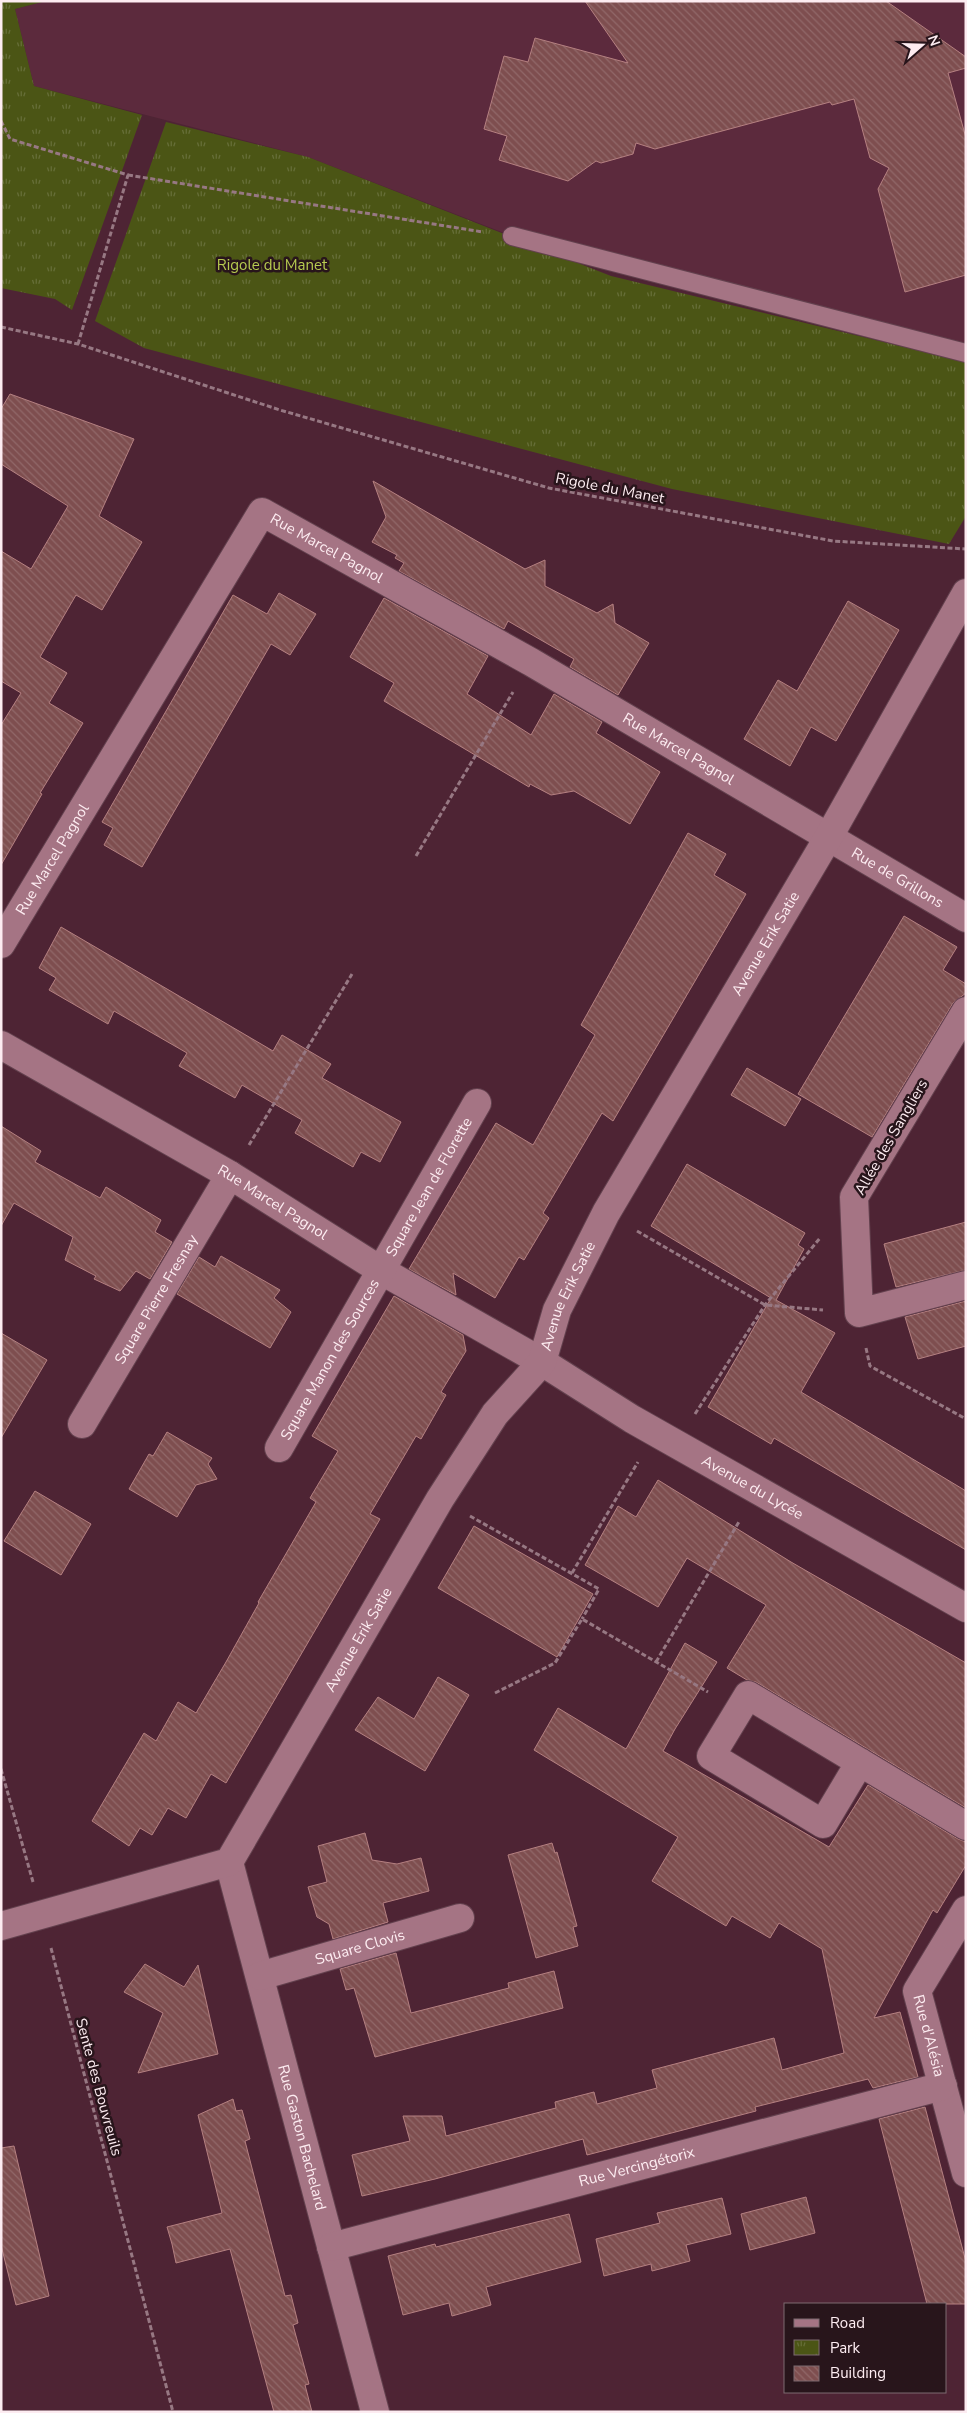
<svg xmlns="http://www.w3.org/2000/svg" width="967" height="2413" viewBox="0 0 967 2413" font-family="'Nunito Sans',sans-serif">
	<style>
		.built { fill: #5c2a3d }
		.park { fill: url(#park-tufts) }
		.building { fill: url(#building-back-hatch); stroke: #b58081 }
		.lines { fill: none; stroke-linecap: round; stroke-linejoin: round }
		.service-casing { stroke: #63414e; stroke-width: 20 }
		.minor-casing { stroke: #63414e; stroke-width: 30 }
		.tertiary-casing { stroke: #63414e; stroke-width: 30 }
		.path { stroke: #977883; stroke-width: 3; stroke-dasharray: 5 2.5; stroke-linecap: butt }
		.service { stroke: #a57484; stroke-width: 18 }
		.minor { stroke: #a57484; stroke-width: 28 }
		.tertiary { stroke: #a57484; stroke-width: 28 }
		.labels { text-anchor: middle; stroke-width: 5; stroke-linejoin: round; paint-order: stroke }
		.park-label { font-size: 15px; fill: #b7cb50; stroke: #28151b }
		.street-label { font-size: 15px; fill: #fdecf1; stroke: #28151b }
	</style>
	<defs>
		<pattern id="park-tufts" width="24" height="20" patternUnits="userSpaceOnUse" patternTransform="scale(1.25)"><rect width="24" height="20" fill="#4b5515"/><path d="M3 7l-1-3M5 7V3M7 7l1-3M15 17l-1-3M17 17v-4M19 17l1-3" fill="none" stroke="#666e38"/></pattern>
		<pattern id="building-back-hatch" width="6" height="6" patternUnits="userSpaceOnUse" patternTransform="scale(1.25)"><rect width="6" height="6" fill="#7e4e4f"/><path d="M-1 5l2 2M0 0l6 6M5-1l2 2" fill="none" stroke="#916869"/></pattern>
	</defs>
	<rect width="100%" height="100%" fill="#4e2434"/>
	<polygon class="built" points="46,1 966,1 966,353 512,236 308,157 34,86 15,9"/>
	<g class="park">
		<polygon points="1,1 46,1 15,9 34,86 142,115 72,310 55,299 1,288"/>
		<polygon points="166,122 308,157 611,276 966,362 966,516 949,544 672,489 144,348 95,321"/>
	</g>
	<g class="building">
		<polygon points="585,1 886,1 966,57 966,68 948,73 966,138 966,275 905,292 878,189 889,168 870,158 854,99 832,105 830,102 655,149 636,143 633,154 601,163 596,161 568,181 499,160 507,136 484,129 504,56 528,62 535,38 628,63"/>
		<polygon points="10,394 134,439 99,516 142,542 102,610 76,595 40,657 67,673 49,703 83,723 40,793 42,794 1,865 1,725 21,693 1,681 1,551 31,569 68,506 1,464 1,409"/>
		<polygon points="373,481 525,569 545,560 545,586 597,613 613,604 615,623 649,643 618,695 570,667 574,659 508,621 504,629 399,571 404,563 395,558 397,555 372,542 386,517"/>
		<polygon points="279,593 316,614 290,655 271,644 142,867 104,845 113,828 102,822 233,595 267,614"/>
		<polygon points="384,598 488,656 467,694 531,735 554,694 602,722 596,733 660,772 630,824 574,791 551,795 530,784 529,787 384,701 394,683 350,657"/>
		<polygon points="848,601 899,630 836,741 811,727 790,766 744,739 778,680 797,691"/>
		<polygon points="688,833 726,854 714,875 746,894 613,1121 602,1113 543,1213 549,1218 524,1260 519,1257 495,1298 453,1273 456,1295 409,1269 496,1123 533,1145 595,1035 581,1025"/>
		<polygon points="904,916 957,947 943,970 966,984 966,993 953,1003 872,1137 798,1094"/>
		<polygon points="61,927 273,1051 282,1035 331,1064 322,1078 401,1122 380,1162 361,1152 353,1167 295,1133 302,1120 242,1085 235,1098 179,1066 187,1053 114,1011 108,1024 49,990 56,978 39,968"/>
		<polygon points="747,1068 801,1099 785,1126 731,1095"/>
		<polygon points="1,1126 41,1151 35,1162 100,1198 106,1187 161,1220 155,1232 172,1242 150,1279 136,1271 120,1291 94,1279 96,1276 65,1260 73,1237 14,1203 1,1226"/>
		<polygon points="687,1164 805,1233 798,1245 804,1249 776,1300 835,1333 801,1392 966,1491 966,1550 774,1438 771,1444 708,1407 771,1298 651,1226"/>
		<polygon points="966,1222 966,1270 896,1287 884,1244"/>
		<polygon points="221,1256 280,1290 274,1298 291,1312 270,1348 177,1294 199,1257 215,1267"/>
		<polygon points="394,1296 463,1335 466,1351 441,1392 446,1395 421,1439 416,1436 370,1514 380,1519 226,1783 211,1774 186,1818 168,1808 152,1835 140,1828 129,1846 92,1821 144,1733 156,1741 178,1702 196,1713 226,1662 259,1603 258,1602 316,1502 310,1498 338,1451 312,1436"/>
		<polygon points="966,1301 966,1346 918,1359 905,1317"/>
		<polygon points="1,1333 47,1360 1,1438"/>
		<polygon points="167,1432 212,1458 208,1464 217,1479 196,1485 177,1517 129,1489 149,1454 153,1456"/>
		<polygon points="658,1480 791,1562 966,1663 966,1808 756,1682 747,1680 727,1668 766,1605 687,1558 658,1607 585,1565 618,1506 636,1517"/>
		<polygon points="35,1491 91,1524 61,1575 4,1541"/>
		<polygon points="474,1526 593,1594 557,1657 438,1588"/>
		<polygon points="685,1643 717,1662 675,1729 663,1751 829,1847 868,1785 958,1839 966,1842 966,1865 937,1913 933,1910 874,2018 900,2012 918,2077 873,2088 868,2079 755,2107 756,2111 587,2155 583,2139 435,2179 362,2196 352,2155 410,2141 403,2116 442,2116 446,2136 556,2108 555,2102 594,2092 597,2104 657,2088 652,2070 774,2038 782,2070 844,2053 822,1949 779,1923 770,1938 732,1916 726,1926 652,1881 678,1837 534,1750 558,1708 626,1749"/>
		<polygon points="438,1677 469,1695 425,1771 355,1730 378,1697 414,1719"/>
		<polygon points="365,1833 372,1860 397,1864 421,1858 429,1891 383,1903 388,1922 333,1939 329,1924 317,1917 308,1887 327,1882 318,1846"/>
		<polygon points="552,1843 555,1853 557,1852 577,1926 573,1927 578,1946 536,1958 508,1855"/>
		<polygon points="396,1953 411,2013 509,1988 508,1983 554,1971 563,2008 375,2057 354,1988 346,1990 340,1969"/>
		<polygon points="145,1964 184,1987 198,1965 218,2054 138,2073 163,2013 124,1992"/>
		<polygon points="233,2099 236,2111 242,2110 250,2139 245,2141 270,2238 285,2296 291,2295 298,2323 293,2325 309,2384 305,2385 312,2412 274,2412 230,2249 176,2263 172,2244 167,2227 222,2213 198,2115"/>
		<polygon points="925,2107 966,2262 966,2304 927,2304 879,2119"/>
		<polygon points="14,2146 49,2296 16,2305 1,2245 1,2148"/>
		<polygon points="806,2197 815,2233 750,2250 741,2214"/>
		<polygon points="722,2198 731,2234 686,2245 690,2261 652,2271 651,2264 604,2276 596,2239 660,2223 657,2213"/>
		<polygon points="569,2214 581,2262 486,2287 491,2305 452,2316 449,2303 403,2315 388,2256 435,2244 436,2247"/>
	</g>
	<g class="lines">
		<defs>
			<polyline id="service" points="512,236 966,353"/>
			<g id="minor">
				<path id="s1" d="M1 944 262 512 531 662 966 918"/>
				<polyline points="966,1011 854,1197 859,1313 966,1285"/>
				<path id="s2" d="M1 1045 230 1175 382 1271 542 1362"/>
				<path id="s3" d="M82 1424 230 1175"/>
				<path id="s4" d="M279 1448 477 1103"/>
				<polyline points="860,1762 823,1824 711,1756 748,1695 966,1826"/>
				<path id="s5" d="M229 1862 375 2412"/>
				<path id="s6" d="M966 1910 917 1991 966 2173"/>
				<path id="s7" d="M260 1976 460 1918"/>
				<path id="s8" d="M331 2247 943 2086"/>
			</g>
			<g id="tertiary">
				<path id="s9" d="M542 1362 632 1419 966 1608"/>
				<path id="s10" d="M1 1926 229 1862 440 1499 495 1414 542 1362 557 1310 606 1213 828 838 966 593"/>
			</g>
		</defs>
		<use href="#service" class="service-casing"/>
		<use href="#minor" class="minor-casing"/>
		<use href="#tertiary" class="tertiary-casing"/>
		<g class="path">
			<polyline points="1,121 10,139 128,175 78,344"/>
			<polyline points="128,175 483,232"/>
			<polyline points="1,327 78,344 280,410 549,488 833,541 966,549"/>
			<polyline points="416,856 513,692"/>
			<polyline points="249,1145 352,974"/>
			<polyline points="637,1231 765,1305 823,1310"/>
			<polyline points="866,1348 870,1366 966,1419"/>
			<polyline points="695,1414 765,1305 820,1238"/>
			<polyline points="470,1516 599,1589 582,1619"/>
			<polyline points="572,1573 638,1462"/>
			<polyline points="656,1662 740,1520"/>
			<polyline points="495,1693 555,1663 582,1619 708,1692"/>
			<polyline points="1,1769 33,1882"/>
			<polyline points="51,1948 173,2412"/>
		</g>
		<use href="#service" class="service"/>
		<use href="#minor" class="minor"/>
		<use href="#tertiary" class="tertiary"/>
	</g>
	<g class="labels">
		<g class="park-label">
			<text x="272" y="270">Rigole du Manet</text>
		</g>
		<g class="street-label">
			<text transform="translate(610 488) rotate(11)" y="5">Rigole du Manet</text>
			<text dy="5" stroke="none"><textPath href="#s1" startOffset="579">Rue Marcel Pagnol</textPath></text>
			<text dy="5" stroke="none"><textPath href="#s1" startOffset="984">Rue Marcel Pagnol</textPath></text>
			<text dy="5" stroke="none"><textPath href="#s1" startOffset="99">Rue Marcel Pagnol</textPath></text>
			<text dy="5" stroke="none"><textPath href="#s1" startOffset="1238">Rue de Grillons</textPath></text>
			<text dy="5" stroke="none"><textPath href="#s10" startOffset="1304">Avenue Erik Satie</textPath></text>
			<text transform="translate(891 1137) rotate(-60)" y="5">Allée des Sangliers</text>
			<text dy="5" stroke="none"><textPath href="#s4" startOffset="301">Square Jean de Florette</textPath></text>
			<text dy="5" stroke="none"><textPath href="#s2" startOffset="314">Rue Marcel Pagnol</textPath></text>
			<text dy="5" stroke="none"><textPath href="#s10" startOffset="899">Avenue Erik Satie</textPath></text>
			<text dy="5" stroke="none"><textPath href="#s3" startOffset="145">Square Pierre Fresnay</textPath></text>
			<text dy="5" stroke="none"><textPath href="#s4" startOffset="102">Square Manon des Sources</textPath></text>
			<text dy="5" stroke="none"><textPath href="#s9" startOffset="245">Avenue du Lycée</textPath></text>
			<text dy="5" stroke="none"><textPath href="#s10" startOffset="494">Avenue Erik Satie</textPath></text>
			<text dy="5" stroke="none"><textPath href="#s7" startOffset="104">Square Clovis</textPath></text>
			<text dy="5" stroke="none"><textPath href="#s6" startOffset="141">Rue d'Alésia</textPath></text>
			<text transform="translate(99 2087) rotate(75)" y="5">Sente des Bouvreuils</text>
			<text dy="5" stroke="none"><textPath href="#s5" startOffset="285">Rue Gaston Bachelard</textPath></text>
			<text dy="5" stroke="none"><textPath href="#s8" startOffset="316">Rue Vercingétorix</textPath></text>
		</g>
	</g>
	<rect width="967" height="2413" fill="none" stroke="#fdecf1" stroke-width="5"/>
	<rect x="784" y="2303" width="162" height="90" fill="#28151b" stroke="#7d6b71"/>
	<rect x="794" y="2319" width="25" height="8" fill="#a57484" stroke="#7d6b71"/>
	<text x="830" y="2328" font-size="15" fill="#fdecf1">Road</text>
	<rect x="794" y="2340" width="25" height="15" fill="url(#park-tufts)" stroke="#7d6b71"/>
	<text x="830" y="2353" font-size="15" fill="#fdecf1">Park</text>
	<rect x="794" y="2366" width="25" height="15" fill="url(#building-back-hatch)" stroke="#7d6b71"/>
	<text x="830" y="2378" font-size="15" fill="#fdecf1">Building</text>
	<g transform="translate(922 45) rotate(70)" stroke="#28151b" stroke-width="4" paint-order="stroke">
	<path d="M0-4L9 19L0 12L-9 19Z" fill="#fdecf1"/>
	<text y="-8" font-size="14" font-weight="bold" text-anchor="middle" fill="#fdecf1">N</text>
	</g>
</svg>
